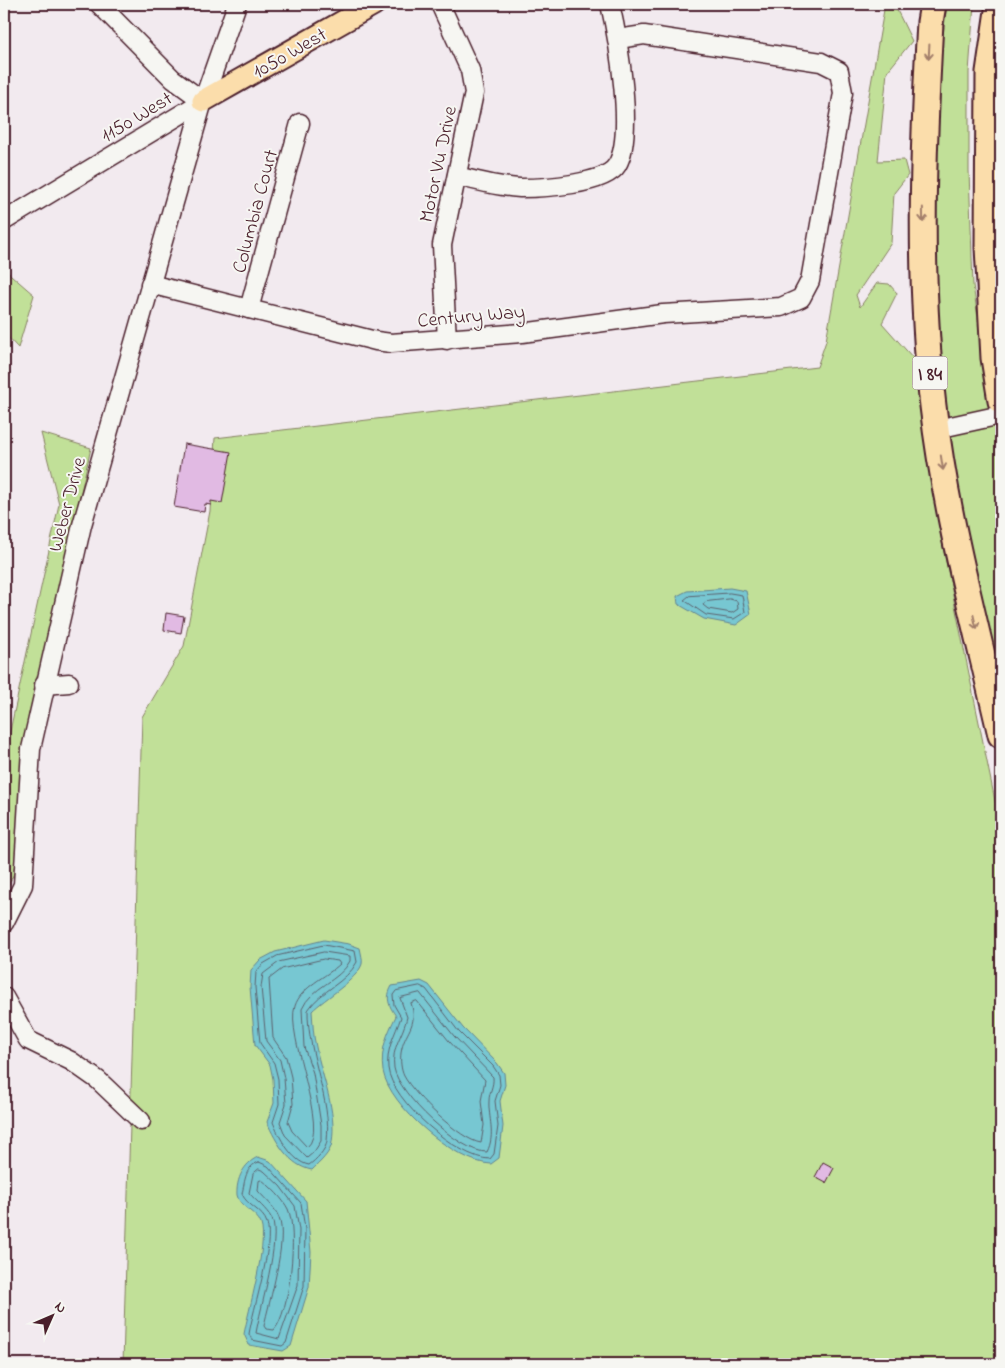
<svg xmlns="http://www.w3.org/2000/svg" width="1005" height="1368" viewBox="0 0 1005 1368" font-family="'Indie Flower',sans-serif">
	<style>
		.green { fill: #c1e098; stroke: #868062 }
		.water { fill: #77c7d2; stroke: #65848f }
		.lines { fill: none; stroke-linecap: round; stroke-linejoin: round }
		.shore { stroke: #5c626e; stroke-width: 1 }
		.building { fill: #e1bae3; stroke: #4a1f2b }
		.minor-casing { stroke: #4a1f2b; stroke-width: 21 }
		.major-casing { stroke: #4a1f2b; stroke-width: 25 }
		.highway-casing { stroke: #4a1f2b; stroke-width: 29 }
		.minor { stroke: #f6f6f2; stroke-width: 18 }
		.major { stroke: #fbddab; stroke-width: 21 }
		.highway { stroke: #fbddab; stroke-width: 25 }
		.oneway { stroke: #a27e6b }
		.labels { text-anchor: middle; stroke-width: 4; stroke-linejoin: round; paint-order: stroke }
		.shield { fill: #f6f6f2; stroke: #7e6067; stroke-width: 1 }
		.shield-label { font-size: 19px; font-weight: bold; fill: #4a1f2b }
		.street-label { font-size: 20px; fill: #4a1f2b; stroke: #f6f6f2 }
	</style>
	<rect width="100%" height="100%" fill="#f2eaef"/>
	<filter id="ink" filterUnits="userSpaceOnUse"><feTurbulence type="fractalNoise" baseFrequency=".02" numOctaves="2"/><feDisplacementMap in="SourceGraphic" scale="10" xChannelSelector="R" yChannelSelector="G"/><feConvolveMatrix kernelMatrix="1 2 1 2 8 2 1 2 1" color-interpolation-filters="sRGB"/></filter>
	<g filter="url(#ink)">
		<g class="green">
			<polygon points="885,4 894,4 912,41 887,72 878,161 904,160 908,175 894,193 891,243 856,295 860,307 877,283 889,284 897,293 882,323 914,359 941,537 1001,830 1001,1364 123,1364 142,717 184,646 210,511 215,438 817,367 826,341"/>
			<polygon points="947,4 974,4 969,72 969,171 973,285 1001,472 1001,682 961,508 943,394 935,280 937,82"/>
			<polygon points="4,269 34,295 18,348 4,333"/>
			<polygon points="41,433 91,448 22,749 14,873 4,895 4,759 59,504"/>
		</g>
		<g class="water">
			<polygon points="730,588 746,591 751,614 736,625 704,619 678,604 677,596 687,591"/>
			<path d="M324 940 349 944 360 948C361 953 363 960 362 964 357 980 325 998 312 1011 313 1023 313 1035 316 1047 322 1077 337 1111 332 1142 331 1153 319 1163 312 1170 289 1166 276 1142 267 1122L274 1103 273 1079 270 1065 255 1045 250 987 251 970 260 960 275 952Z"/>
			<path d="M421 981 429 985 463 1028 497 1063 504 1073 505 1085 500 1101 503 1126 499 1158 491 1164C456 1163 389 1106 383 1071 380 1050 387 1034 396 1016 389 1006 385 998 392 986Z"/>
			<path d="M258 1157 270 1161 306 1201 311 1252 309 1287 291 1346 283 1351 249 1345 244 1334C248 1312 268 1243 261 1224 257 1212 239 1207 237 1195 236 1179 244 1163 258 1157Z"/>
		</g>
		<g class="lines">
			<g class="shore">
				<polygon points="730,593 742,595 745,612 734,619 706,615 684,600 689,596"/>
				<polygon points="730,599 737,601 738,609 732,613 708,609 703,605 705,602"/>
				<path d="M324 945 355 951 357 962C346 983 321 990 308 1010 307 1053 332 1100 327 1141 326 1150 316 1160 309 1165 292 1162 279 1137 273 1122L279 1104 278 1079 274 1063 260 1043 255 987 256 972 263 964 277 956Z"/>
				<path d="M324 952 350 956V961C340 981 311 987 302 1009L304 1047 313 1073 321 1125V1141L314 1152 307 1158 285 1135 280 1122 286 1104 284 1078 280 1060 266 1041 261 987 263 974 279 962Z"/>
				<path d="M324 959 338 961 340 964C326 977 301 987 295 1006 285 1036 330 1130 307 1147L292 1131 288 1122 293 1104 291 1077 286 1057 273 1038 269 979 282 969Z"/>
				<path d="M420 986 426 989 459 1032 493 1066 499 1075 500 1085 495 1101 498 1126 494 1154 490 1159C458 1159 391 1100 388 1068 386 1048 395 1035 401 1017L394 1005 393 995 396 991Z"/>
				<path d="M420 993 454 1036 493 1077C494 1086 489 1092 489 1101 488 1117 496 1134 487 1152 460 1153 398 1094 394 1068 391 1047 403 1036 407 1017L400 998Z"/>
				<path d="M417 1001 449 1041 485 1080 481 1101 484 1125 481 1143C460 1140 414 1095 404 1076 401 1070 400 1060 401 1053 404 1031 419 1027 411 1003Z"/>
				<path d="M259 1162 268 1166 301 1203 305 1229 304 1286 286 1343 282 1346 252 1340 249 1334C253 1309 274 1246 267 1223 263 1210 247 1206 242 1194 245 1181 245 1166 259 1162Z"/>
				<path d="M259 1169 264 1171 280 1186 295 1206 299 1230 298 1285 279 1339 256 1333C260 1309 281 1239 272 1219 266 1208 257 1202 249 1193L253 1174Z"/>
				<path d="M262 1180C271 1187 283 1199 288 1209 298 1231 290 1313 274 1330L266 1329 264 1326C269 1302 288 1240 279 1218 275 1207 266 1200 258 1191L259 1181Z"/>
			</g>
		</g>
		<g class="building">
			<polygon points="184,444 231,452 222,503 211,501 211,505 205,504 204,512 174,507"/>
			<polygon points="166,613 184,616 181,633 164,630"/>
			<polygon points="823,1162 834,1168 826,1183 815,1177"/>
		</g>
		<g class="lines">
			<defs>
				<g id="minor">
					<polyline points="99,4 173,79 203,101"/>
					<polyline points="440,4 470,70 474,93 442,245 447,340"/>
					<path d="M457 176C477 181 499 187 520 188 542 188 605 185 617 165 635 135 618 39 610 4"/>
					<polyline points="4,221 203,101"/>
					<polyline points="150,284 376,341 391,343 522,333 663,314 781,307 801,298 810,281 843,93 839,71 821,62 644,35 618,39"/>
					<polyline points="249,309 300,123"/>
					<polyline points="937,429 1001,415"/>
					<polyline points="44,685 69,683"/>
					<polyline points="4,923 23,885 31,749 82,525 203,101 237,4"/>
					<polyline points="4,997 28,1040 71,1061 98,1080 141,1121"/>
				</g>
				<polyline id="major" points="203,101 374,4"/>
				<g id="highway">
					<path d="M933 4 930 22C923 150 918 278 933 406 946 517 976 626 1001 735"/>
					<polyline points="999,4 989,72 988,247 994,358 1001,401"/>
				</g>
			</defs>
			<use href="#minor" class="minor-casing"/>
			<use href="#major" class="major-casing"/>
			<use href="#highway" class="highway-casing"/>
			<use href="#minor" class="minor"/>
			<use href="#major" class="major"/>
			<use href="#highway" class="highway"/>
		</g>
		<defs><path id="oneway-shaft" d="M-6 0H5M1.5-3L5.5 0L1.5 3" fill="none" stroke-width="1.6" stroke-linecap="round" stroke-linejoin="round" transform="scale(1.25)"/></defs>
		<g class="oneway">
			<use href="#oneway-shaft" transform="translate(929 52) rotate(93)"/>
			<use href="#oneway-shaft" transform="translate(923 215) rotate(89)"/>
			<use href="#oneway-shaft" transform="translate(942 463) rotate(81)"/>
			<use href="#oneway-shaft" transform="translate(975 622) rotate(77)"/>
		</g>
	</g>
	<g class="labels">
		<rect class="shield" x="912.5" y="356.5" width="35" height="33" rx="4"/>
		<g class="shield-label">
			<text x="930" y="380">I 84</text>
		</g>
		<g class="street-label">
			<text transform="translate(289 52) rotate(-30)" y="7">1050 West</text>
			<text transform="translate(136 116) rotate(-31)" y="7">1150 West</text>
			<text transform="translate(437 164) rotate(-78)" y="7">Motor Vu Drive</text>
			<text transform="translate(254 211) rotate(-75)" y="7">Columbia Court</text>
			<text transform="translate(471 315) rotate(-5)" y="7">Century Way</text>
			<text transform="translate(66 504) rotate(-75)" y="7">Weber Drive</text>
		</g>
	</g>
	<rect width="1005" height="1368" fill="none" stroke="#f6f6f2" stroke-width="20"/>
	<rect x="10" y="10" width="985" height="1348" fill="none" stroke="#4a1f2b" stroke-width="2" filter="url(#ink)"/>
	<g transform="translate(52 1316) rotate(45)" stroke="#f6f6f2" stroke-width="4" paint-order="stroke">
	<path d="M0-4L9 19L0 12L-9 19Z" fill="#4a1f2b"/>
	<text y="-8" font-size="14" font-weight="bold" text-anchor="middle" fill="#4a1f2b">N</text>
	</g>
</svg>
